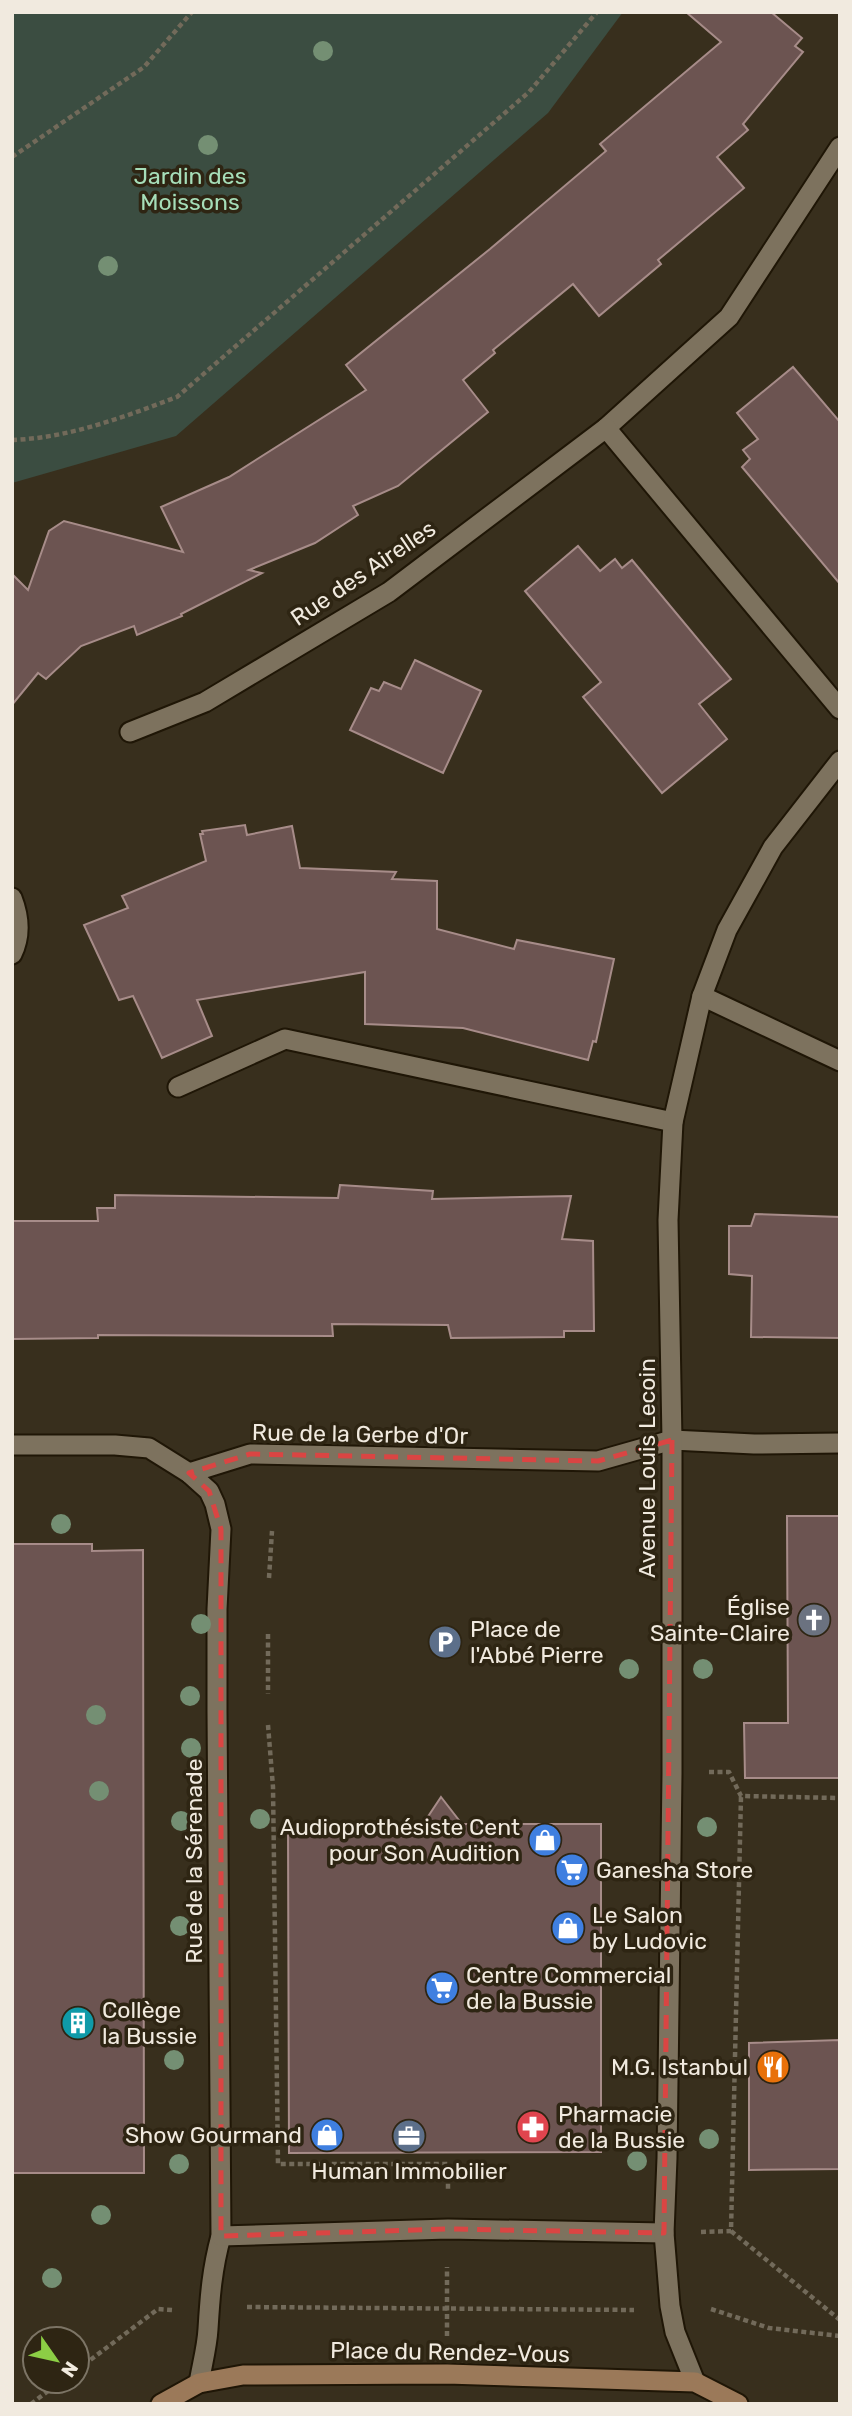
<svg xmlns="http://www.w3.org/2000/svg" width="852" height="2416" viewBox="0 0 852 2416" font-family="Rubik,sans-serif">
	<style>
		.park { fill: #3b4d41 }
		.building { fill: #6c5451; stroke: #a78c89; stroke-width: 2 }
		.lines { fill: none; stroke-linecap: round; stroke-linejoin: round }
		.service-casing { stroke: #1f1606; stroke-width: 23 }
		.minor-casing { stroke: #1f1606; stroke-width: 23 }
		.secondary-casing { stroke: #1f1606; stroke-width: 23 }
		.path { stroke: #726a5a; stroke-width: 4.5; stroke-dasharray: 5 3.5; stroke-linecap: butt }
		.service { stroke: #7d725e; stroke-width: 19 }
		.minor { stroke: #7d725e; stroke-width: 19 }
		.secondary { stroke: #9b7959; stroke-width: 19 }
		.tree { fill: #748f73 }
		.marked { fill: none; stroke: #da4543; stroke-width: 5; stroke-dasharray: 14 9; stroke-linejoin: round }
		.labels { text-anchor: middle; stroke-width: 7; stroke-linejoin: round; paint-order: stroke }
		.park-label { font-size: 23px; fill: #a6deb9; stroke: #2e2513 }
		.street-label { font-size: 23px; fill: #f1eadf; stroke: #2e2513 }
		.poi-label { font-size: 23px; fill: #f1eadf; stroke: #2e2513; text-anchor: start }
	</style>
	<rect width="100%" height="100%" fill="#382f1d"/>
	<polygon class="park" points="12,12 623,12 548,113 176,436 12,483"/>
	<g class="building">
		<polygon points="686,12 771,12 802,38 795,46 803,52 743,124 748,130 717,157 744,188 658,260 661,264 599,316 573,284 493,350 495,353 463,380 488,412 398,486 353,506 358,515 315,543 249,570 262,573 181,614 182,616 137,635 134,626 81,646 46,679 38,673 12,705 12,574 28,590 49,531 64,521 183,552 161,507 229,477 366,390 346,365 490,249 606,151 600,144 721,42"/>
		<polygon points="793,367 840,422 840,584 742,467 750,459 743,450 758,439 737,413"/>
		<polygon points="578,546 600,571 615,559 622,568 632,560 731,679 699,704 727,739 662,793 583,697 601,682 525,591"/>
		<polygon points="415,660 481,691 443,773 350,730 371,688 379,691 384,682 401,689"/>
		<polygon points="245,825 247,835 292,826 300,868 396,872 392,879 437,881 437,929 514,949 517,940 614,959 596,1042 593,1041 588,1060 463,1028 365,1024 365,972 197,1000 212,1036 162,1058 133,996 119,1000 84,925 128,908 122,896 206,861 200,834 203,834 202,831"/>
		<polygon points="340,1185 433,1191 432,1199 571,1196 562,1239 593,1241 594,1331 564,1331 564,1337 451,1338 448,1325 332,1324 333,1336 98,1335 98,1338 12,1339 12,1221 98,1221 97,1208 115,1208 115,1195 338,1198"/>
		<polygon points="755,1214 840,1217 840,1338 751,1337 752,1276 729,1274 729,1226 751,1226"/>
		<polygon points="787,1516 840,1516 840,1778 745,1778 744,1723 788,1723"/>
		<polygon points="12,1544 92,1544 92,1551 143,1550 144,2173 12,2173"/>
		<polygon points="441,1797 462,1824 601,1824 601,2152 289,2153 288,1826 423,1824"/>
		<polygon points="840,2040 840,2169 749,2170 749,2043"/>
	</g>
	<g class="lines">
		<defs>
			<path id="service" d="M12 898C19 916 21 936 12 954"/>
			<g id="minor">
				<polyline points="606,428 729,317 840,147"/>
				<polyline points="130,732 205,702 389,592 606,428 840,709"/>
				<polyline points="702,996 840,1061"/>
				<polyline points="178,1087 285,1039 673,1122"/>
				<path d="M12 1445H115L149 1448 189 1473 209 1491 215 1504 221 1529 217 1609V1711L221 2236C212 2269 210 2296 208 2329 207 2347 202 2365 199 2383"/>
				<polyline points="189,1473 250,1454 598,1461 672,1440 754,1444 840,1443"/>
				<polyline points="221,2236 448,2229 664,2233"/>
				<polyline points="695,2382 675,2332 670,2306 664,2233 667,2158 672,1774 672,1440 668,1220 673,1122 702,996 727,930 773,847 840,761"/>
			</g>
			<polyline id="secondary" points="161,2404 199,2383 243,2375 447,2374 695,2382 738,2404"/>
		</defs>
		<use href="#service" class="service-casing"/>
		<use href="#minor" class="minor-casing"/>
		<use href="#secondary" class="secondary-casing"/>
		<g class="path">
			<polyline points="12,157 144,67 192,12"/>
			<path d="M12 440C69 438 124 417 177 397L529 92 597 12"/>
			<polyline points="269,1578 272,1531"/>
			<polyline points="268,1634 268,1694"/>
			<polyline points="268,1725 273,1787 278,2164 448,2164 448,2192"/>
			<polyline points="709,1772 729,1772 741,1796 840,1798"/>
			<polyline points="731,2231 840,2320"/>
			<polyline points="701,2232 731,2231 741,1796"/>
			<polyline points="247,2307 634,2310"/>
			<polyline points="711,2309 769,2328 840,2336"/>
			<polyline points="447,2336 447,2267"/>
			<polyline points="77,2370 158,2309 172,2310"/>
			<polyline points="31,2404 61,2381"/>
		</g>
		<use href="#service" class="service"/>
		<use href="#minor" class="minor"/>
		<use href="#secondary" class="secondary"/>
	</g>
	<g class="tree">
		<circle cx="323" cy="51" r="10"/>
		<circle cx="208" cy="145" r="10"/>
		<circle cx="108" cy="266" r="10"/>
		<circle cx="61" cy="1524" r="10"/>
		<circle cx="201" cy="1624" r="10"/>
		<circle cx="629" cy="1669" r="10"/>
		<circle cx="703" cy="1669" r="10"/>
		<circle cx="190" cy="1696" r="10"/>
		<circle cx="96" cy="1715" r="10"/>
		<circle cx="191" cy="1748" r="10"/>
		<circle cx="99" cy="1791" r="10"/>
		<circle cx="260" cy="1819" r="10"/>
		<circle cx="181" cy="1821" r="10"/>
		<circle cx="707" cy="1827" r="10"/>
		<circle cx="180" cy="1926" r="10"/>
		<circle cx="174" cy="2060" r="10"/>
		<circle cx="709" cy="2139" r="10"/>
		<circle cx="637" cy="2161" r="10"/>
		<circle cx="179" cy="2164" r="10"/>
		<circle cx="101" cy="2215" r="10"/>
		<circle cx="52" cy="2278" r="10"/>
	</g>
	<path class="marked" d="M672 1440 664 2233 448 2229 221 2236V1529L209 1491 189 1473 250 1454 598 1461Z"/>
	<defs>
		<symbol id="church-disc" viewBox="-11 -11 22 22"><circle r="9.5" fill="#6b7280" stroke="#2e2513"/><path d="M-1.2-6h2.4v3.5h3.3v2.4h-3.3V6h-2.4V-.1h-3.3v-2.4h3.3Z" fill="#fff"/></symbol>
		<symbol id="parking-disc" viewBox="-11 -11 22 22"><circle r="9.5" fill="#5c6f8a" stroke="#2e2513"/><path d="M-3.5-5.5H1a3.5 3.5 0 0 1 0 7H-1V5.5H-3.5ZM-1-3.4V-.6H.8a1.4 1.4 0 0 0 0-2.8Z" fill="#fff"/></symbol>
		<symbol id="shop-disc" viewBox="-11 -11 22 22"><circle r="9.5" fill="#3f7fe0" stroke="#2e2513"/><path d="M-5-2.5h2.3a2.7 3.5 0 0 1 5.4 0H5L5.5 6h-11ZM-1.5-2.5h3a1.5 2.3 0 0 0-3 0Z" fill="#fff"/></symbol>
		<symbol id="supermarket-disc" viewBox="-11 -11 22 22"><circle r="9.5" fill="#3f7fe0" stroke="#2e2513"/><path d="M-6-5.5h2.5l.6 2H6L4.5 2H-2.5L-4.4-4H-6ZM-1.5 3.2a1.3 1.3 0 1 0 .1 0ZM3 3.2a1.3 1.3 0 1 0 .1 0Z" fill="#fff"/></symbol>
		<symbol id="building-disc" viewBox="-11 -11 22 22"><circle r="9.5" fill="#0f9aa8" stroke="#2e2513"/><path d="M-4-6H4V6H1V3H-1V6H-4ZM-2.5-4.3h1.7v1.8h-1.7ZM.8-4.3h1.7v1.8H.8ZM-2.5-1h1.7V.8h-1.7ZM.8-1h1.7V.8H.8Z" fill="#fff"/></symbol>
		<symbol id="restaurant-disc" viewBox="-11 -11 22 22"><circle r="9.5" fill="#e8710a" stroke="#2e2513"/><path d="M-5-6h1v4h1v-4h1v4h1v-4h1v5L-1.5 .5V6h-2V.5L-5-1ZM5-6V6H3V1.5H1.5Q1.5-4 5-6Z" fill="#fff"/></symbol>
		<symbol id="pharmacy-disc" viewBox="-11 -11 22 22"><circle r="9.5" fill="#e0444e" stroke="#2e2513"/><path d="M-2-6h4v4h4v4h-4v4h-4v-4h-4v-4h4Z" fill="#fff"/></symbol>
		<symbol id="office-disc" viewBox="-11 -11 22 22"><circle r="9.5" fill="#5c6f8a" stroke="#2e2513"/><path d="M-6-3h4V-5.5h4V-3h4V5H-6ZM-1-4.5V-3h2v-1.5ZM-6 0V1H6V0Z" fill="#fff"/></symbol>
	</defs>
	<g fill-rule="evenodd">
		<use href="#church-disc" x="795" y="1601" width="38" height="38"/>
		<use href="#parking-disc" x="426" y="1623" width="38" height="38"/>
		<use href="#shop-disc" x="526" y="1821" width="38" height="38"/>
		<use href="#supermarket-disc" x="553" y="1851" width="38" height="38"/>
		<use href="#shop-disc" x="549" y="1909" width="38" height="38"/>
		<use href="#supermarket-disc" x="423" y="1969" width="38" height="38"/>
		<use href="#building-disc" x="59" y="2004" width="38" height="38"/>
		<use href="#restaurant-disc" x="754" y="2048" width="38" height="38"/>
		<use href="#pharmacy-disc" x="514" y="2108" width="38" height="38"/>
		<use href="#shop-disc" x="308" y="2116" width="38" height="38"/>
		<use href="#office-disc" x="390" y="2117" width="38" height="38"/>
	</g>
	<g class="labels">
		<g class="park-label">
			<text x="190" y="184">Jardin des<tspan x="190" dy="26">Moissons</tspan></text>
		</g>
		<g class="street-label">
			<text transform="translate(363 573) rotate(-34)" y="8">Rue des Airelles</text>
			<text transform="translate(360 1434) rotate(1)" y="8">Rue de la Gerbe d'Or</text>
			<text transform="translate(647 1468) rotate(-90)" y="8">Avenue Louis Lecoin</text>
			<text transform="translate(194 1861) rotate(-90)" y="8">Rue de la Sérenade</text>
			<text transform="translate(450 2352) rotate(1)" y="8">Place du Rendez-Vous</text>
		</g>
		<g class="poi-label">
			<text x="790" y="1615" text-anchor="end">Église<tspan x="790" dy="26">Sainte-Claire</tspan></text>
			<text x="470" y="1637">Place de<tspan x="470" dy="26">l'Abbé Pierre</tspan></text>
			<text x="520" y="1835" text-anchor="end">Audioprothésiste Cent<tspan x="520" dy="26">pour Son Audition</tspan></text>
			<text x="596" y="1878">Ganesha Store</text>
			<text x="592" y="1923">Le Salon<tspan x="592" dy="26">by Ludovic</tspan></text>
			<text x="466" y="1983">Centre Commercial<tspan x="466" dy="26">de la Bussie</tspan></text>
			<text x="102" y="2018">Collège<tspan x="102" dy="26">la Bussie</tspan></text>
			<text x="748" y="2075" text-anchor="end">M.G. Istanbul</text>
			<text x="558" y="2122">Pharmacie<tspan x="558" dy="26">de la Bussie</tspan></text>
			<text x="302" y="2143" text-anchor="end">Show Gourmand</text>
			<text x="409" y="2179" text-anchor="middle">Human Immobilier</text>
		</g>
	</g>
	<rect width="852" height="2416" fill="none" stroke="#f1eadf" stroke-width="28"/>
	<g transform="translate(56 2360) rotate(124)"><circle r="33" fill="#2e2513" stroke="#7c7465" stroke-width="2"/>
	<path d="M0-5L12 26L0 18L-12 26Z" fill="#8cce45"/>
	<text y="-10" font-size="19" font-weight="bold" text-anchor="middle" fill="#f1eadf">N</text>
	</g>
</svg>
